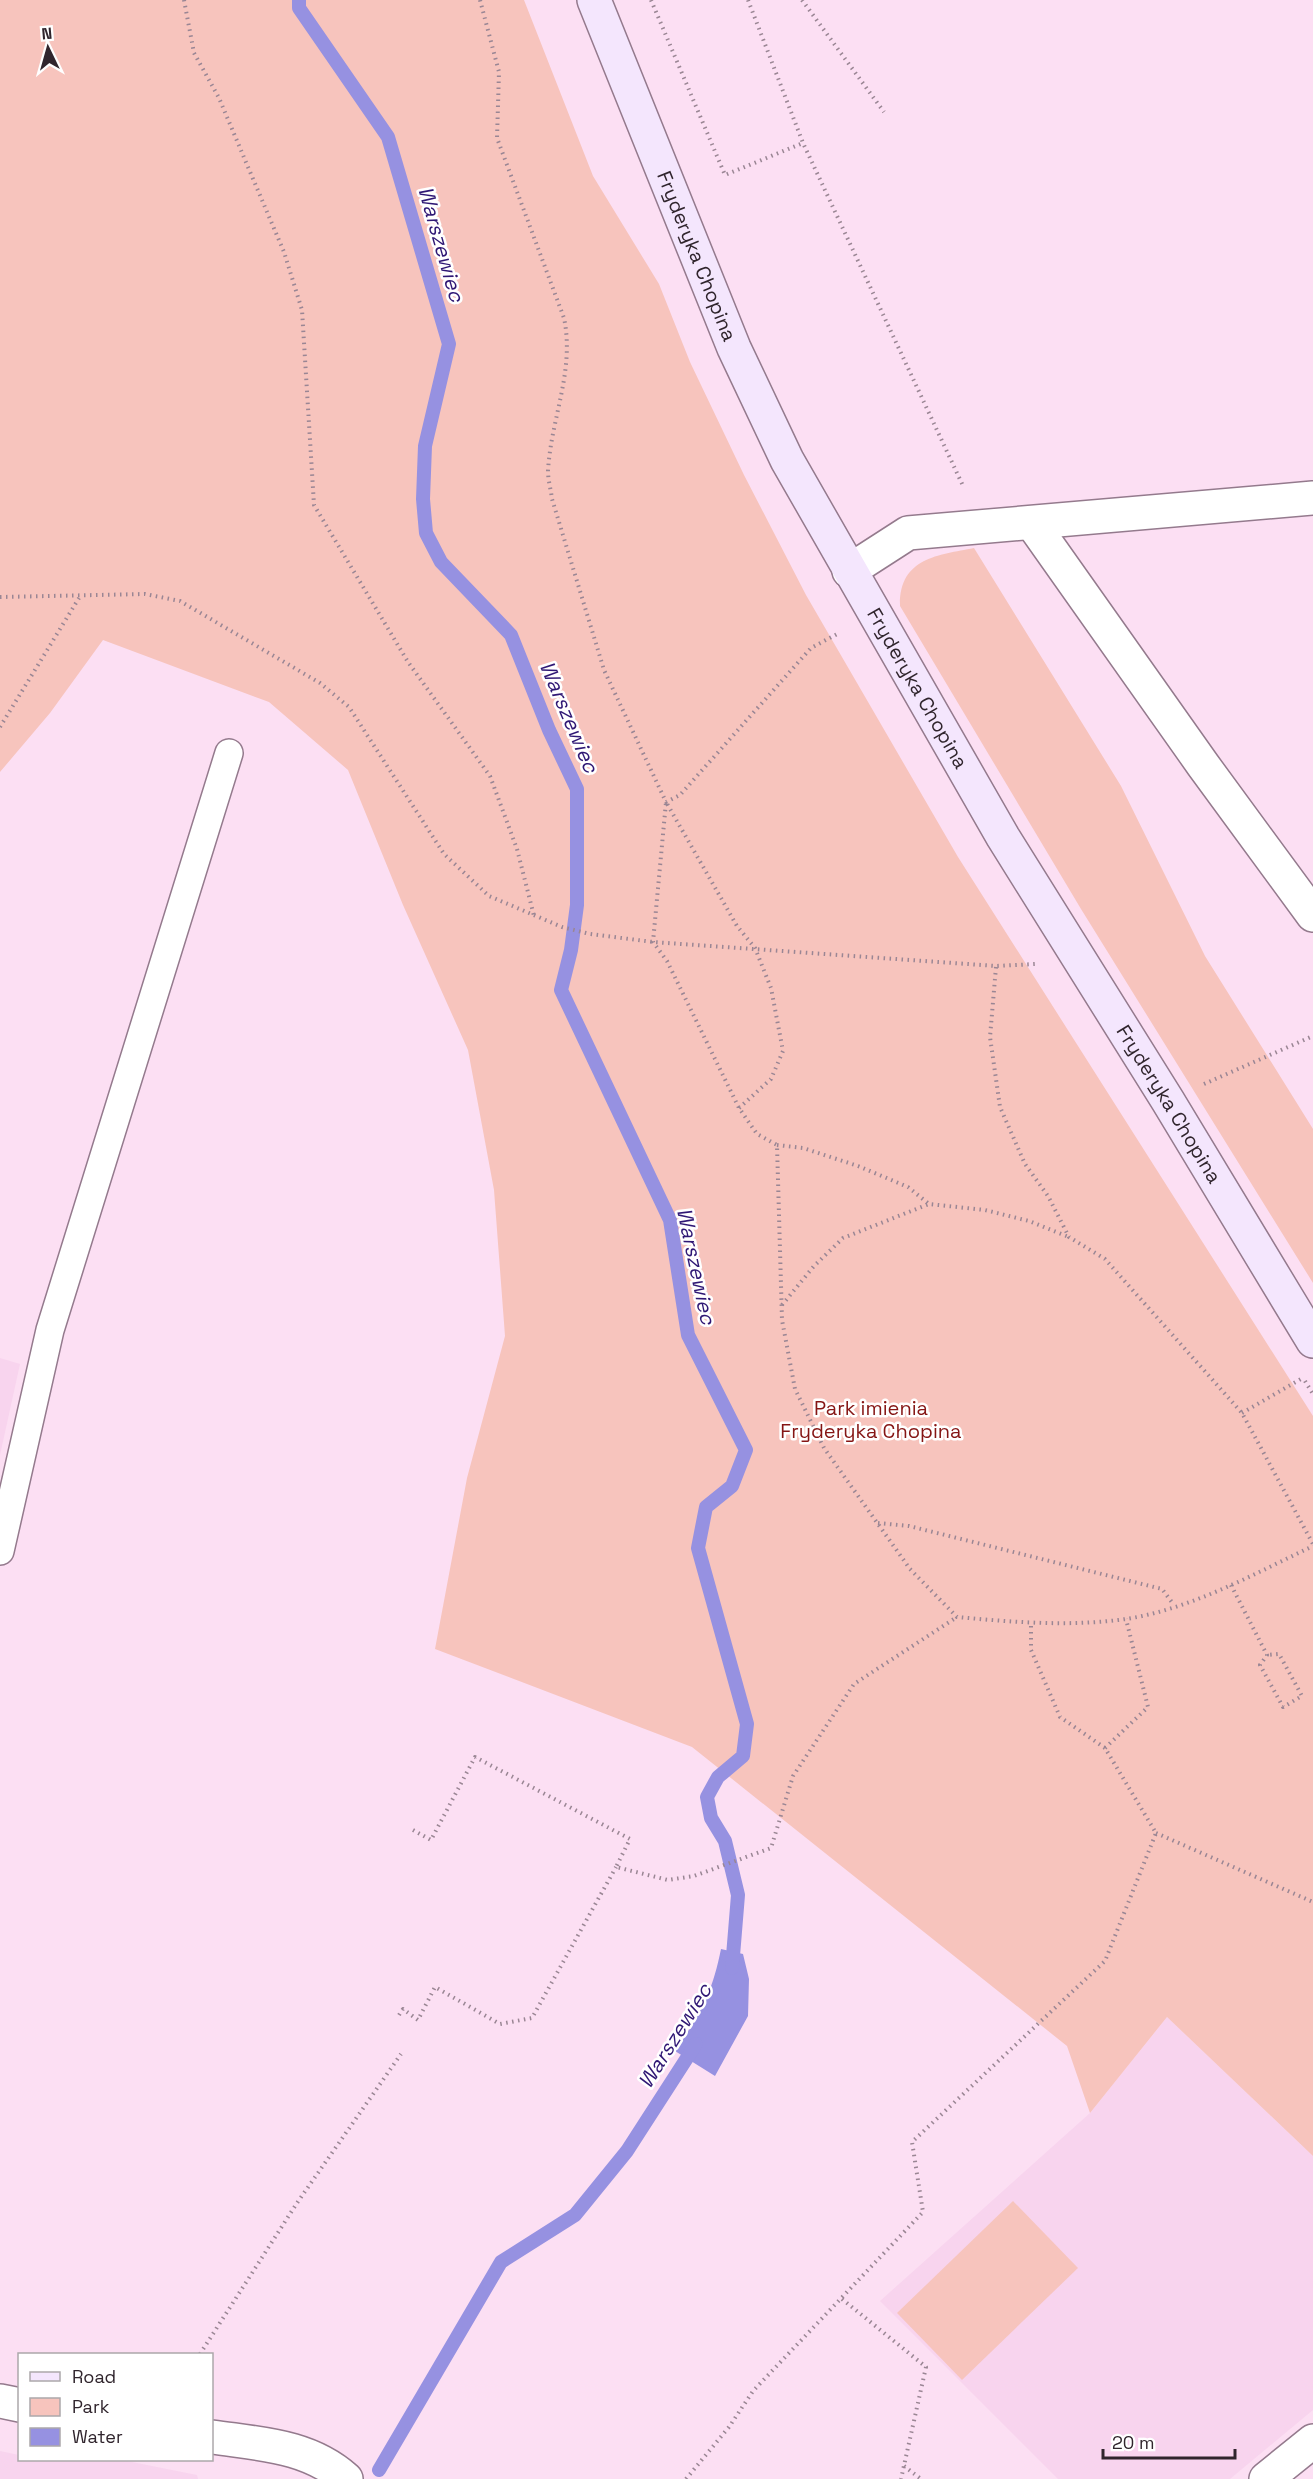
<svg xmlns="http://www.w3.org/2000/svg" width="1313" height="2479" viewBox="0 0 1313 2479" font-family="'Space Grotesk',sans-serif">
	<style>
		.built { fill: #f8d4ee }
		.green { fill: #f7c4bd }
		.water { fill: #9691e1 }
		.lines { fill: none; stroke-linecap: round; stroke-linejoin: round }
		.stream { stroke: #9691e1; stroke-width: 14 }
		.lane-casing { stroke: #947a8d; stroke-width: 30 }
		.street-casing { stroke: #947a8d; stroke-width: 36 }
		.secondary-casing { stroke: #947a8d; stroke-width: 36 }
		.path { stroke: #9a8694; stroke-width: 4; stroke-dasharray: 1.5 4.5; stroke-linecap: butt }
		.lane { stroke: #fff; stroke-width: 27 }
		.street { stroke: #fff; stroke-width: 33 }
		.secondary { stroke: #f4e6fd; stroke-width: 33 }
		.labels { text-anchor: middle; stroke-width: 5; stroke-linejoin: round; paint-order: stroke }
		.street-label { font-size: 20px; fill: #30252d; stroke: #fff }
		.park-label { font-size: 20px; fill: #851514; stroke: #fff }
		.water-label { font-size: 21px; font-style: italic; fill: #2f1774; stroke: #fff }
	</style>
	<rect width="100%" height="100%" fill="#fcdff3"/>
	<g class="built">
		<polygon points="0,1358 20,1364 0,1455"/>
		<polygon points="1167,2017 1313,2156 1313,2410 1230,2479 1058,2479 880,2301 1090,2113"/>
		<polygon points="0,2451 19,2455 20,2460 122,2460 197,2475 198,2479 0,2479"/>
	</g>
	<g class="green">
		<polygon points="0,0 524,0 593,176 659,284 690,362 744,475 806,595 958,857 1313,1416 1313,2156 1167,2017 1090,2113 1067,2046 692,1747 435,1649 467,1478 505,1336 494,1190 468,1050 403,905 348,770 269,702 103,640 50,713 0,772"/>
		<path d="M974 548 1121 786 1205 956 1313 1129V1283L1081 909 900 606C899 558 938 555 974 548Z"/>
		<polygon points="1013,2201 1078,2268 962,2380 897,2313"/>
	</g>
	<path class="water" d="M721 1949 743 1954 749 1979 748 2016 715 2076 675 2051C700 2014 712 1994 721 1949Z"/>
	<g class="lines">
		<g class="stream">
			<polyline points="299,0 299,8 388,137 449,344 425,446 423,499 426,533 441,562 511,635 549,730 577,789 577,905 571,950 561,990 670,1220 688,1335 746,1450 732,1486 706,1507 698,1548 747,1724 743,1756 718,1777 707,1797 711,1818 725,1841 738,1895 732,1968"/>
			<polyline points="379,2470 501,2262 575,2215 627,2151 696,2044"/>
		</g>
		<defs>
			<polyline id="lane" points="0,1551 50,1330 229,753"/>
			<g id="street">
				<polyline points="1032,523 1203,765 1313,915"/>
				<polyline points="849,571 908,533 1313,498"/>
				<polyline points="0,2401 20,2405"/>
				<path d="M212 2437C259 2444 308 2445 346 2479"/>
				<polyline points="1266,2479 1313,2441"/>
			</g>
			<g id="secondary">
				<path id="s1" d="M594 0 734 348 787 460 1003 837 1168 1101 1313 1341"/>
			</g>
		</defs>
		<use href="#lane" class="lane-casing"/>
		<use href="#street" class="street-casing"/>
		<use href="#secondary" class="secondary-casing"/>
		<g class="path">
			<polyline points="184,0 194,53 219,98 248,167 284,252 302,310 314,505 408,662 490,776 517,849 534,916"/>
			<path d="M480 0 499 72 497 138 564 318C575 371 551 418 548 471 548 480 551 490 552 499L604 670 666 802 680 795 811 648 839 633"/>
			<polyline points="651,0 725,175 803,143"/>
			<polyline points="748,0 803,143 964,488"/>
			<polyline points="802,0 884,112"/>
			<polyline points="0,597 145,594 180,601 320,683 349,707 444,854 489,896 562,927 590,934 653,942 996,966 1035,964"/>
			<polyline points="0,727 79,598"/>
			<polyline points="996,967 990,1037 1000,1107 1025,1164 1048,1196 1069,1237 1105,1259 1242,1413 1313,1544"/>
			<polyline points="1204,1084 1313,1036"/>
			<path d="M739 1108 771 1079 783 1051 771 988 755 948 737 926 666 802 653 942 667 961 739 1108 757 1134 777 1145 782 1320 795 1389 824 1448 910 1569 957 1617C1012 1622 1070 1627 1126 1619 1191 1609 1254 1574 1313 1546"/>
			<polyline points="777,1145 803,1148 858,1166 908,1187 929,1204 985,1210 1029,1221 1069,1237"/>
			<polyline points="782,1305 814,1266 843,1238 929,1204"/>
			<polyline points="1305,1381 1313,1394"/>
			<polyline points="1242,1413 1301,1379"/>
			<polyline points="878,1523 909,1526 1162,1589 1174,1605"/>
			<polyline points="1231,1585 1267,1655 1260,1665 1283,1707 1302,1696 1279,1654 1267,1655"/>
			<polyline points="1105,1748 1148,1707 1126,1619"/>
			<polyline points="413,1830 431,1840 475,1757 630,1839 616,1867 668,1880 694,1876 771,1848 793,1776 854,1684 957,1617"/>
			<polyline points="1156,1833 1313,1902"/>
			<polyline points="399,2015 403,2009 418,2020 435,1987 500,2024 532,2018 616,1867"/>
			<polyline points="842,2299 926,2367 901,2479"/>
			<polyline points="200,2354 297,2203 401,2054"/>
			<polyline points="904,2466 921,2479"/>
			<polyline points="686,2479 729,2427 753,2391 923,2212 912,2142 1105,1961 1156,1833 1105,1748 1060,1717 1031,1650 1031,1623"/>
		</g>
		<use href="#lane" class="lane"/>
		<use href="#street" class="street"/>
		<use href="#secondary" class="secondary"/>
	</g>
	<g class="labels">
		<g class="street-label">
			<text dy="7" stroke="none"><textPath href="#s1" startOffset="276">Fryderyka Chopina</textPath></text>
			<text dy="7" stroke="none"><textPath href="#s1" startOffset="762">Fryderyka Chopina</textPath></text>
			<text dy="7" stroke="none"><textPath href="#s1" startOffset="1248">Fryderyka Chopina</textPath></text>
		</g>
		<g class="park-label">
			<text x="871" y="1415">Park imienia<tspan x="871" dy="23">Fryderyka Chopina</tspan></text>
		</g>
		<g class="water-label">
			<text transform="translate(441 244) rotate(74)" y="7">Warszewiec</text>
			<text transform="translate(569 717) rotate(67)" y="7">Warszewiec</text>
			<text transform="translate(696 1266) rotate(78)" y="7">Warszewiec</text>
			<text transform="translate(675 2036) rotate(-58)" y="7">Warszewiec</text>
		</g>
	</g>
	<rect x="18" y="2353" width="195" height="108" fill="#ffffff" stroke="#aca8ab" stroke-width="1.5"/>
	<rect x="30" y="2372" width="30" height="9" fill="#f4e6fd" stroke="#aca8ab" stroke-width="1.5"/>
	<text x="72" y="2383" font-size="18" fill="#30252d">Road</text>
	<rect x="30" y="2398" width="30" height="18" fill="#f7c4bd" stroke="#aca8ab" stroke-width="1.5"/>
	<text x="72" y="2413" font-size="18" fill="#30252d">Park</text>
	<rect x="30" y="2428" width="30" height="18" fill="#9691e1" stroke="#aca8ab" stroke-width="1.5"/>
	<text x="72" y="2443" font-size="18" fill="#30252d">Water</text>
	<g transform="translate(48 48) rotate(355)" stroke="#ffffff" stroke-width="4.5" paint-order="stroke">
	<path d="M0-4.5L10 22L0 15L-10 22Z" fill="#30252d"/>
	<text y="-9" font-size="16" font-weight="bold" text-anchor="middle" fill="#30252d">N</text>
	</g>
	<path d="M1103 2449v9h132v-9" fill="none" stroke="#30252d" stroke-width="3"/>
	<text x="1112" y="2449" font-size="18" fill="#30252d" stroke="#ffffff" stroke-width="4.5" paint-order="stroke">20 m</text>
</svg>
